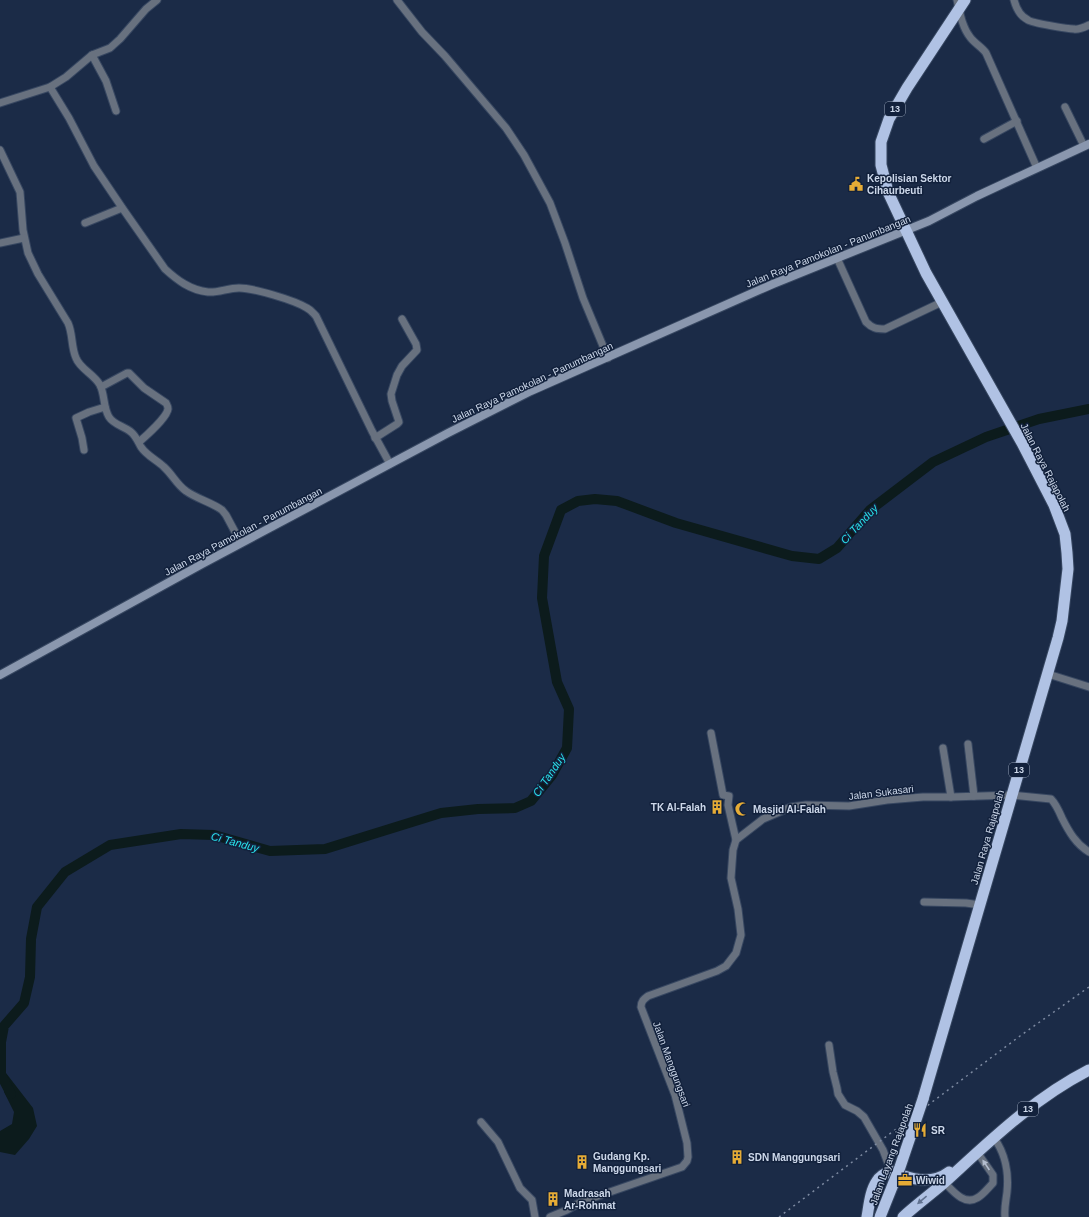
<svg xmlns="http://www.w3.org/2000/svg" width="1089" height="1217" viewBox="0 0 1089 1217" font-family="Arial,sans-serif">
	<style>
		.water { fill: #0c1b1c }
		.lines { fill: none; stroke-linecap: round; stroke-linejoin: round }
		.stream { stroke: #0c1b1c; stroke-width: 1.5 }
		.river { stroke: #0c1b1c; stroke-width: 10 }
		.minor-casing { stroke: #374761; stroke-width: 9 }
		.secondary-casing { stroke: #374761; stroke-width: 10 }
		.trunk-casing { stroke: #374761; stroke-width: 13 }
		.minor { stroke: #68717f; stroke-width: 7 }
		.secondary { stroke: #8a97ae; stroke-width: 8 }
		.trunk { stroke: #b0c2e4; stroke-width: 11 }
		.rail { stroke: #7d8aa1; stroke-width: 1.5; stroke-dasharray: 2 4; stroke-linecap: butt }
		.trunk-bridge-casing { stroke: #374761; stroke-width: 13; stroke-linecap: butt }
		.trunk-bridge { stroke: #b0c2e4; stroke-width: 11 }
		.oneway { fill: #b4becf }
		.oneway2 { fill: #617290 }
		.labels { text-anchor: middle; stroke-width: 3; stroke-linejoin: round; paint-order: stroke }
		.shield { fill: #12213c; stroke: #95a1b6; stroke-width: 1 }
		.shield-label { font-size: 9px; font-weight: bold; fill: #cdd8ea }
		.poi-label { font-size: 10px; font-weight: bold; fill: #cdd8ea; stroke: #12213c; text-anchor: start }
		.street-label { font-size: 10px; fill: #cdd8ea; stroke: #12213c }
		.water-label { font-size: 11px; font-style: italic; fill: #29e1eb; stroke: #12213c }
	</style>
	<rect width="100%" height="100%" fill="#1b2b47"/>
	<polygon class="water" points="6,1073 33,1108 37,1126 29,1139 15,1155 0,1152 0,1131 12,1124 14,1112 4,1092"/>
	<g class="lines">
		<polyline class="stream" points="0,1024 4,1026"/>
		<polyline class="river" points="11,1094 1,1075 1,1042 4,1026 24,1003 30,977 31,939 37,907 65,872 110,845 181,834 214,835 270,851 325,849 441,813 478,809 515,808 531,801 552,775 567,748 569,709 557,682 542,598 544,556 561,510 578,501 595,499 617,501 676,523 792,556 819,559 837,548 870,510 933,462 986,437 1039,419 1089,409"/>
		<defs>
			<g id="minor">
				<polyline points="397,0 422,32 445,56 506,128 524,155 550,203 565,243 583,298 608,358"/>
				<path d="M957 0C960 13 962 27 970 37 974 43 982 47 986 53L1037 168"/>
				<path d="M1014 0C1016 8 1020 16 1028 20 1032 23 1068 29 1074 29 1079 30 1085 27 1089 25"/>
				<polyline points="92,55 106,81 116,111"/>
				<path d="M50 87 69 118 94 166 123 209 165 269C177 280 190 290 208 292 218 293 228 288 239 288 253 288 294 300 307 308 311 310 313 313 316 316L372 431 390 464"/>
				<polyline points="0,103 50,87 66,77 92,55 110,48 120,39 146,9 157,0"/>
				<polyline points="1065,107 1084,146"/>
				<polyline points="984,139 1017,121"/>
				<path d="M0 150 20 192 23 230 28 253 38 274 68 323C73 334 71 347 76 358 80 369 94 374 100 385 105 395 103 407 109 417 114 425 124 426 131 432 136 436 138 442 141 447 147 456 157 460 164 467 172 474 177 485 186 491 197 499 211 502 222 510L226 515 241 543"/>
				<polyline points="85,223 122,208"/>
				<polyline points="0,243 24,238"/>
				<path d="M837 258 866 322C872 328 876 329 885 329L942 302"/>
				<path d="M101 387 127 373H129L144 388 166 403C167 405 168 406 168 409 167 417 146 436 139 442"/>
				<polyline points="375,438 397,424 399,422 392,401 391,394 397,375 402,366 417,350 416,344 402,319"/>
				<polyline points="84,450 82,438 76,418 89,412 105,407"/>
				<polyline points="1048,674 1089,687"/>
				<polyline points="711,733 723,795 729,796 728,805 736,840"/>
				<polyline points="968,744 974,796"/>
				<polyline points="943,748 951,797"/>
				<polyline points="924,902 966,903 980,905"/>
				<polyline points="829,1045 833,1072 837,1088 838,1094 845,1105 857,1111 864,1117 883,1150 889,1166 889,1172"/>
				<polyline points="481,1122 498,1142 520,1188 532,1200 535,1217"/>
				<path d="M994 1138C1005 1153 1009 1173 1007 1192 1006 1201 1004 1208 1005 1217"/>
				<path d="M944 1182C952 1190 964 1206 977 1198 983 1195 988 1188 993 1183V1175L977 1152"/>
				<path d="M550 1217 567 1210 581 1202 682 1167 687 1161 688 1157 687 1143 675 1095 641 1007C641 1001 644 999 648 996L717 971 726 966 736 953 741 935 738 909 731 878 733 850 736 840 763 819 791 807 806 805 849 806 887 800 923 797H951L1012 795 1051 799C1056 804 1059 811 1062 818 1069 832 1076 844 1089 852"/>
			</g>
			<polyline id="secondary" points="0,675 202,564 448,433 531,391 773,284 929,221 977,196 1089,144"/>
			<g id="trunk">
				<polyline points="923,1099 1058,638 1062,621 1068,569 1067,553 1065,534 1054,505 1022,443 926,273 888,192 881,165 881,142 889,119 907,88 965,0"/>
				<path d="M867 1217C869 1206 870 1191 877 1181 879 1177 885 1173 889 1172 894 1171 900 1174 904 1176 919 1181 936 1182 949 1172"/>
				<path d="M903 1217C916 1205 931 1194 945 1182 990 1141 1034 1098 1089 1070"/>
			</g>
		</defs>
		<use href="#minor" class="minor-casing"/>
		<use href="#secondary" class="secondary-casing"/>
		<use href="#trunk" class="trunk-casing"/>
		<use href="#minor" class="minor"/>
		<use href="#secondary" class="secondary"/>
		<use href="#trunk" class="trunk"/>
		<polyline class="rail" points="779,1217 1020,1036 1089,987"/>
		<defs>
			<polyline id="trunk-bridge" points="880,1217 900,1167 923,1099"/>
		</defs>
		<use href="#trunk-bridge" class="trunk-bridge-casing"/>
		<use href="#trunk-bridge" class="trunk-bridge"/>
	</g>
	<defs><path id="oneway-solid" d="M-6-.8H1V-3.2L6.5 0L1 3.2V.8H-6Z"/></defs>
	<use class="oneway" href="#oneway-solid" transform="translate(986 1165) rotate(-124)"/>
	<use class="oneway2" href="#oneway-solid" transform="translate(922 1200) rotate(140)"/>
	<defs>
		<symbol id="civic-bare" viewBox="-9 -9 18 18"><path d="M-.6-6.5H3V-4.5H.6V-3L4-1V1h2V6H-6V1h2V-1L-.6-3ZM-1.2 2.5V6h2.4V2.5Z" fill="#e6ac36" stroke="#12213c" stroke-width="2.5" paint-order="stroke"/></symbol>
		<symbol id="building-bare" viewBox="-9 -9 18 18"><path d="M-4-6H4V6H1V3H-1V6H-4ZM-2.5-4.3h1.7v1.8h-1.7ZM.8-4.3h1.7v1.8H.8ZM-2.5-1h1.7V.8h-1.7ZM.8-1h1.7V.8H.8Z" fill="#e6ac36" stroke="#12213c" stroke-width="2.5" paint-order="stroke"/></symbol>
		<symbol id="mosque-bare" viewBox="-9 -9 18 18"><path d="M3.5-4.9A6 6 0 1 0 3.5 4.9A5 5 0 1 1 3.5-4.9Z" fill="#e6ac36" stroke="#12213c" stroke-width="2.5" paint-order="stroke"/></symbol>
		<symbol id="restaurant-bare" viewBox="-9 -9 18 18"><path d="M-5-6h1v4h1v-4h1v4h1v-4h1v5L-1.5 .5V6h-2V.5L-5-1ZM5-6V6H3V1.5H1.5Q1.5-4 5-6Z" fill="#e6ac36" stroke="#12213c" stroke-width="2.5" paint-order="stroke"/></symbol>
		<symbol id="office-bare" viewBox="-9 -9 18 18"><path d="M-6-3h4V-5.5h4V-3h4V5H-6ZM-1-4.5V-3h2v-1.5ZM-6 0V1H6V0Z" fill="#e6ac36" stroke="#12213c" stroke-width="2.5" paint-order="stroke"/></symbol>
	</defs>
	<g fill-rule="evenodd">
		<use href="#civic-bare" x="846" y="174" width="20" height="20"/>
		<use href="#building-bare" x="707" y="797" width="20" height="20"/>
		<use href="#mosque-bare" x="732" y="799" width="20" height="20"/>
		<use href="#restaurant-bare" x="910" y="1120" width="20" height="20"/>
		<use href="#building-bare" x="727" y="1147" width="20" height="20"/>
		<use href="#building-bare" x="572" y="1152" width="20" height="20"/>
		<use href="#office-bare" x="895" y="1170" width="20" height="20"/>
		<use href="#building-bare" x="543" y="1189" width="20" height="20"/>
	</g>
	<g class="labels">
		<g class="shield">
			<rect x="885" y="102" width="20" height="14" rx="3"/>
			<rect x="1009" y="763" width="20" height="14" rx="3"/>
			<rect x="1018" y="1102" width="20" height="14" rx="3"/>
		</g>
		<g class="shield-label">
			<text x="895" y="112">13</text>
			<text x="1019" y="773">13</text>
			<text x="1028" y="1112">13</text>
		</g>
		<g class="poi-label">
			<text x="867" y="182">Kepolisian Sektor<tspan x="867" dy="12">Cihaurbeuti</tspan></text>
			<text x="706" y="811" text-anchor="end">TK Al-Falah</text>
			<text x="753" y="813">Masjid Al-Falah</text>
			<text x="931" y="1134">SR</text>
			<text x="593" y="1160">Gudang Kp.<tspan x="593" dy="12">Manggungsari</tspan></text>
			<text x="748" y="1161">SDN Manggungsari</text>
			<text x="916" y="1184">Wiwid</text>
			<text x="564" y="1197">Madrasah<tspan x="564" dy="12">Ar-Rohmat</tspan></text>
		</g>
		<g class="street-label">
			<text transform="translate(828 251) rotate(-22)" y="4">Jalan Raya Pamokolan - Panumbangan</text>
			<text transform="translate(532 382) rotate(-25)" y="4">Jalan Raya Pamokolan - Panumbangan</text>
			<text transform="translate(1046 467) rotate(63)" y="4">Jalan Raya Rajapolah</text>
			<text transform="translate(243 531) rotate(-28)" y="4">Jalan Raya Pamokolan - Panumbangan</text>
			<text transform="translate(881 792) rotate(-7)" y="4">Jalan Sukasari</text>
			<text transform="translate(987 837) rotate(-74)" y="4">Jalan Raya Rajapolah</text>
			<text transform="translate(672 1064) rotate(70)" y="4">Jalan Manggungsari</text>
			<text transform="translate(891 1154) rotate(-70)" y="4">Jalan Layang Rajapolah</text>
		</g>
		<g class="water-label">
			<text transform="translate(859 524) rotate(-47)" y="4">Ci Tanduy</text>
			<text transform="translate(549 775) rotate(-56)" y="4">Ci Tanduy</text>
			<text transform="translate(235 842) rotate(15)" y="4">Ci Tanduy</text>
		</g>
	</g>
</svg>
